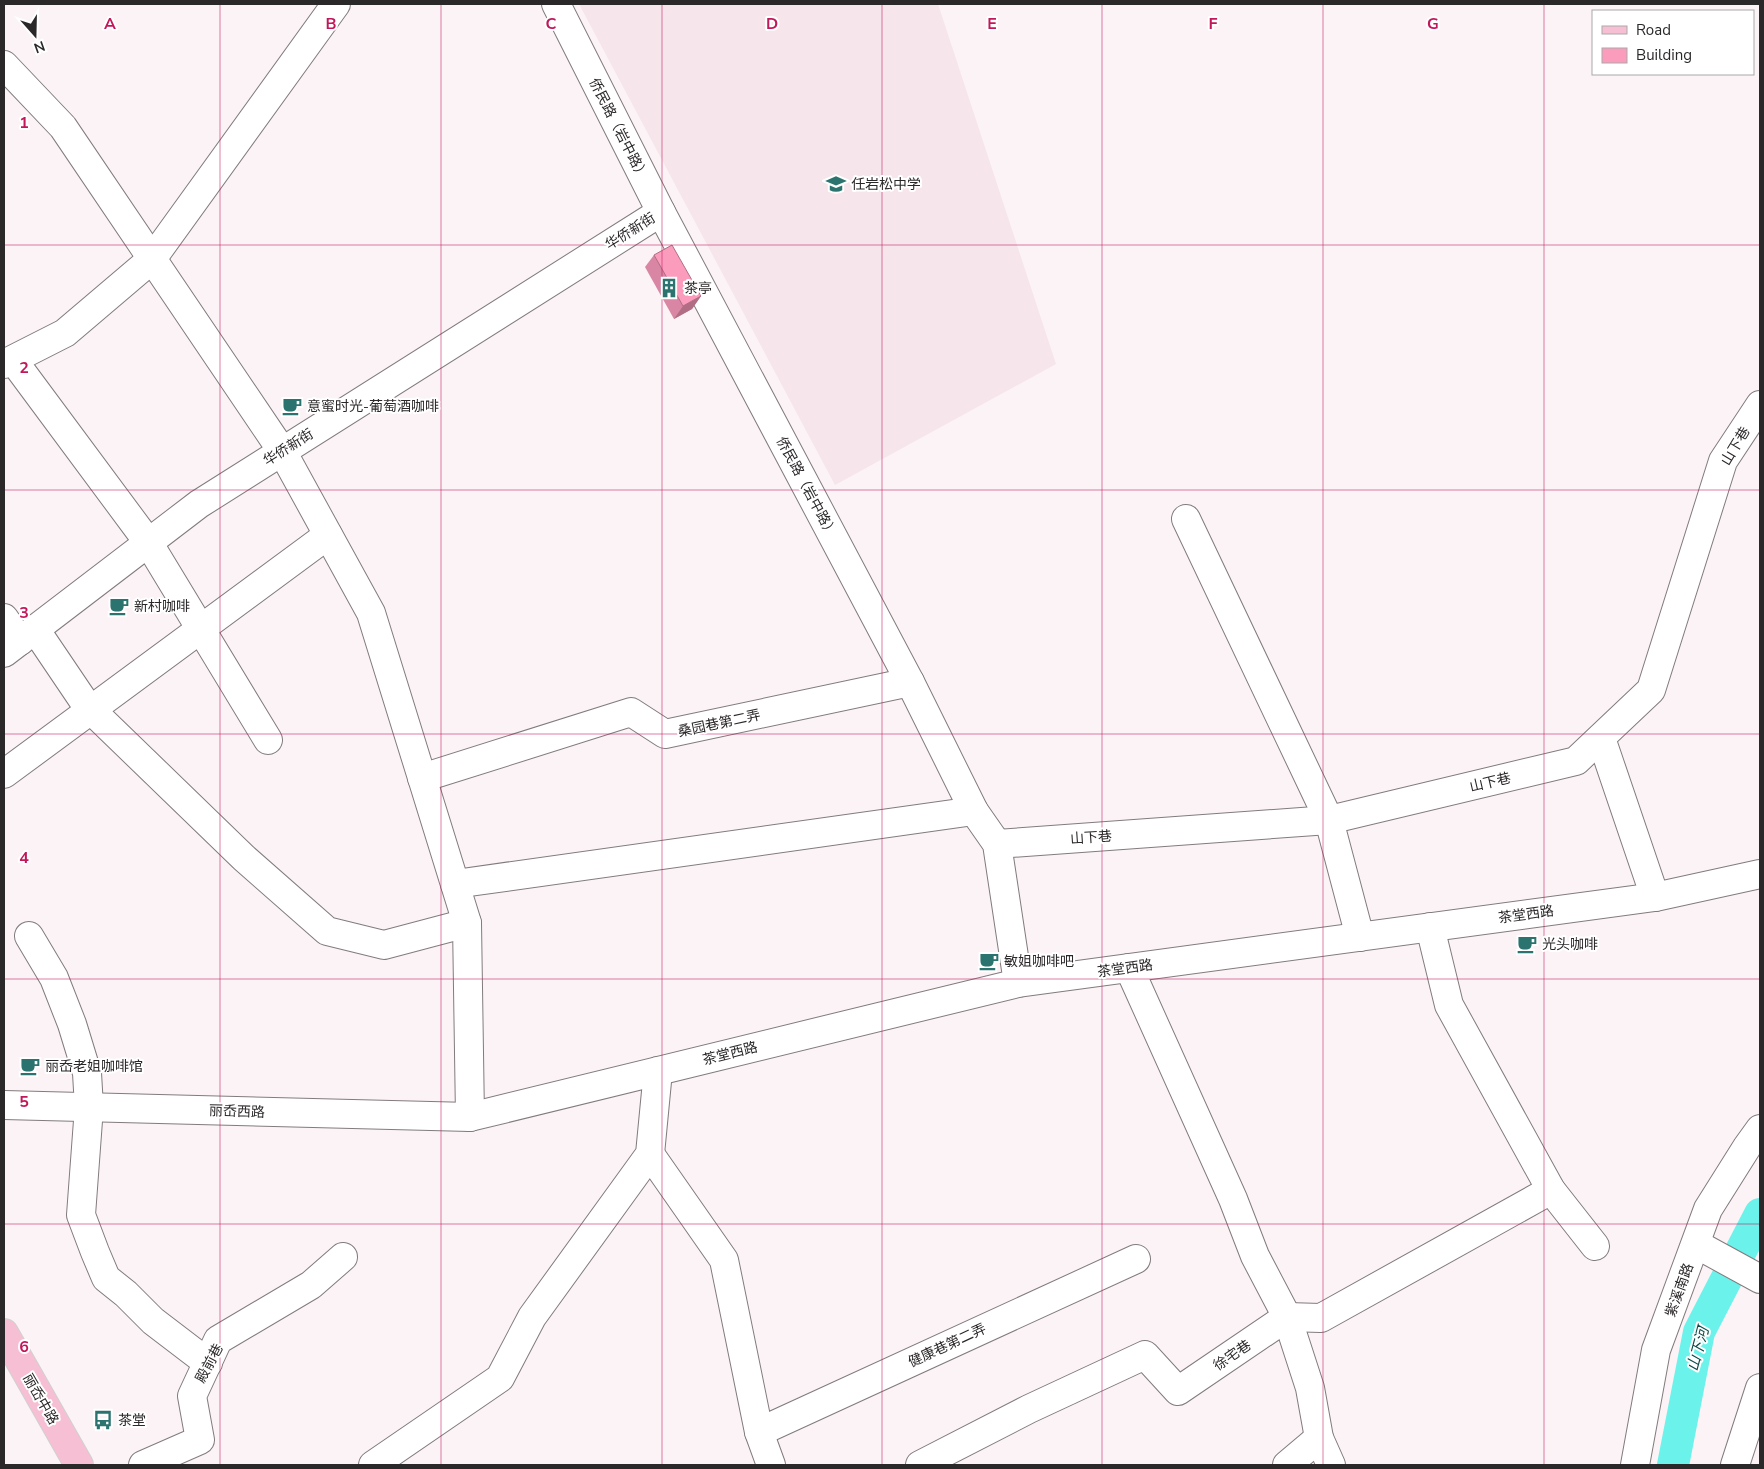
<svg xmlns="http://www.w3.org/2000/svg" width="1764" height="1469" viewBox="0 0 1764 1469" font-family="'Nunito Sans','Noto Sans SC',sans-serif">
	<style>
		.built { fill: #f6e5ea }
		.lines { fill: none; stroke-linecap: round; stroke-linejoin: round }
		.canal { stroke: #6bf2ea; stroke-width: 32 }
		.minor-casing { stroke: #827b7d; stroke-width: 30 }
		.major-casing { stroke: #d0d0d0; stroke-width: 30 }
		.minor { stroke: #fff; stroke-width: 28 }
		.major { stroke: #f7bfd3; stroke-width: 28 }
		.wall { fill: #d886a3 }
		.shaded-wall { fill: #b06d84 }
		.building { fill: #fb9cbd; stroke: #b06d84 }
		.grid { fill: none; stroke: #c2185b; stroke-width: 1; stroke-opacity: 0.55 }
		.labels { text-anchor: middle; stroke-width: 4; stroke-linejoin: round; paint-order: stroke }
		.street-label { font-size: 14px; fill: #2b2829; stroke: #fff }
		.poi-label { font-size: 14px; fill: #2b2829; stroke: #fff; text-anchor: start }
		.water-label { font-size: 15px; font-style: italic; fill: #0c4a48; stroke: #fff }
		.grid-label { font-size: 16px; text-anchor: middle; font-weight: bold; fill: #c2185b; stroke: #fff; stroke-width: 4; stroke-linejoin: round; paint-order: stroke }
	</style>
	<rect width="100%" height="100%" fill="#fbf3f5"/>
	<polygon class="built" points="579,4 938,4 1056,364 835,485"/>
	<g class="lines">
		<polyline class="canal" points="1673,1465 1699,1332 1760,1214"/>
		<defs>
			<g id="minor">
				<polyline points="556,4 661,212 910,682 974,811 997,844 1018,983"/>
				<polyline points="4,65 63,127 282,451 371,613 467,923 470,1117"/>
				<polyline points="13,360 148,542 268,740"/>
				<polyline points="4,364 65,333 152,259 336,4"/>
				<polyline points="1186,519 1329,820 1360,937"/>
				<polyline points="4,618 20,641"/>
				<polyline points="35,629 87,706 244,858 327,931 384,945 467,923"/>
				<polyline points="4,653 199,504 661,212"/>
				<polyline points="1601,738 1655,897"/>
				<polyline points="4,774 328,535"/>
				<polyline points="422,778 631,712 665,734 910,682"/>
				<polyline points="997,844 1329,820 1576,761 1651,690 1723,461 1760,405"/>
				<polyline points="455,884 974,811"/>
				<polyline points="1430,927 1449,1005 1551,1190 1595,1246"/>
				<polyline points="29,936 54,978 72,1024 87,1073 89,1107 81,1215 95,1252 106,1278 126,1294 153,1321 208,1363"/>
				<polyline points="1129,968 1233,1199 1255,1256 1287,1317 1310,1388 1319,1438 1331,1465"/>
				<polyline points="4,1105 470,1117 1018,983 1655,897 1760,874"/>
				<polyline points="650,1154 724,1260 759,1432 771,1465"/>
				<polyline points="1696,1244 1760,1279"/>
				<polyline points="759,1432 1136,1259"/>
				<polyline points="143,1465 200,1440 192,1396 218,1340 311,1285 343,1257"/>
				<polyline points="373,1465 500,1378 532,1317 650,1154 658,1071"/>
				<polyline points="920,1465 1029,1409 1145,1355 1178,1391 1287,1317 1321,1318 1551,1190"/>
				<polyline points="1287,1465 1319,1438"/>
				<polyline points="1635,1465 1656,1350 1708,1209 1747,1147 1760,1129"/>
				<polyline points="1735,1465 1760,1388"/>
			</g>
			<polyline id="major" points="4,1333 79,1465"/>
		</defs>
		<use href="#minor" class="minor-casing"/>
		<use href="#major" class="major-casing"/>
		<use href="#minor" class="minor"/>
		<use href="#major" class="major"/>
	</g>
	<polygon class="wall" points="654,255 701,296 692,309 674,319 645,267"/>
	<polygon class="shaded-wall" points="701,296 692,309 674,319 683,306"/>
	<polygon class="building" points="672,245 701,296 683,306 654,255"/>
	<path class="grid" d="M220 4V1465M441 4V1465M662 4V1465M882 4V1465M1102 4V1465M1323 4V1465M1544 4V1465M4 245H1760M4 490H1760M4 734H1760M4 979H1760M4 1224H1760"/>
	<defs>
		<symbol id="school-bare" viewBox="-9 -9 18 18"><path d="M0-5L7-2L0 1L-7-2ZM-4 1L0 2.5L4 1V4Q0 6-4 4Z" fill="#2a736f" stroke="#fff" stroke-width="2.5" paint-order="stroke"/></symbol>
		<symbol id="building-bare" viewBox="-9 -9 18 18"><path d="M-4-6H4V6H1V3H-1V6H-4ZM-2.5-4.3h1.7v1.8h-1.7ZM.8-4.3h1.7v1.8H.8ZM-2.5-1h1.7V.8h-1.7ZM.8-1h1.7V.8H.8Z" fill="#2a736f" stroke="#fff" stroke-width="2.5" paint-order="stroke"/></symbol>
		<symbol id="cafe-bare" viewBox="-9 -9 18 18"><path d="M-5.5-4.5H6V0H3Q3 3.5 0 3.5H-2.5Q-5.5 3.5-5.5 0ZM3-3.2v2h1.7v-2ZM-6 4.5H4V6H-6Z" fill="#2a736f" stroke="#fff" stroke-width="2.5" paint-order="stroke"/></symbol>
		<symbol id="bus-bare" viewBox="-9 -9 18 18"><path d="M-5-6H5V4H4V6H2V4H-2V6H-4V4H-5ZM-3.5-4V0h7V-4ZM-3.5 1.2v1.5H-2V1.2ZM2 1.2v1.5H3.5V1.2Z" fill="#2a736f" stroke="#fff" stroke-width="2.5" paint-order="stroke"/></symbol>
	</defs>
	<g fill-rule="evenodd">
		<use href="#school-bare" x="822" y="170" width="28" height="28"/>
		<use href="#building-bare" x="655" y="274" width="28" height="28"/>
		<use href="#cafe-bare" x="278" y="392" width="28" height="28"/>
		<use href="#cafe-bare" x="105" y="592" width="28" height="28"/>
		<use href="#cafe-bare" x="1513" y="930" width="28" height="28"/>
		<use href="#cafe-bare" x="975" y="947" width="28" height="28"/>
		<use href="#cafe-bare" x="16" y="1052" width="28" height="28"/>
		<use href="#bus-bare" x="89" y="1406" width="28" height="28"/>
	</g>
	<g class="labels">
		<g class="street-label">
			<text transform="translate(619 129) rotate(63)" y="5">侨民路（岩中路）</text>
			<text transform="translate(630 231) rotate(-32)" y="5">华侨新街</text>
			<text transform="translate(1735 446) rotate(-59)" y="5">山下巷</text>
			<text transform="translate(288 447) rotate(-32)" y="5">华侨新街</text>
			<text transform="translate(807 487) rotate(62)" y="5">侨民路（岩中路）</text>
			<text transform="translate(719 723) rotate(-12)" y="5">桑园巷第二弄</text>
			<text transform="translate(1490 782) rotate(-13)" y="5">山下巷</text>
			<text transform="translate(1091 837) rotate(-4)" y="5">山下巷</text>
			<text transform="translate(1526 914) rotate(-8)" y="5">茶堂西路</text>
			<text transform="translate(1125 968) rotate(-8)" y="5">茶堂西路</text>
			<text transform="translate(730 1053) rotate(-14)" y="5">茶堂西路</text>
			<text transform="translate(237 1111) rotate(2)" y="5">丽岙西路</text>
			<text transform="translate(1679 1290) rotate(-70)" y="5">紫溪南路</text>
			<text transform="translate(947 1345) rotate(-25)" y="5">健康巷第二弄</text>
			<text transform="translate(1232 1355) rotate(-34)" y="5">徐宅巷</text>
			<text transform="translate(209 1363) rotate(-62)" y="5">殿前巷</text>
			<text transform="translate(41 1399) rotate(60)" y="5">丽岙中路</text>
		</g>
		<g class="poi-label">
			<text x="851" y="189">任岩松中学</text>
			<text x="684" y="293">茶亭</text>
			<text x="307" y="411">意蜜时光-葡萄酒咖啡</text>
			<text x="134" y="611">新村咖啡</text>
			<text x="1542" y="949">光头咖啡</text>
			<text x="1004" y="966">敏姐咖啡吧</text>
			<text x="45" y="1071">丽岙老姐咖啡馆</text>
			<text x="118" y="1425">茶堂</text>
		</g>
		<g class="water-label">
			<text transform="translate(1698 1349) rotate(-75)" y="5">山下河</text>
		</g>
	</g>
	<g class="grid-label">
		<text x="110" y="29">A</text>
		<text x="331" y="29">B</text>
		<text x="551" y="29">C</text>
		<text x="772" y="29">D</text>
		<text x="992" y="29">E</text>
		<text x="1213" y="29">F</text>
		<text x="1433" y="29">G</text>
		<text x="24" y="128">1</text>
		<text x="24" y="373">2</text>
		<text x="24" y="618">3</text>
		<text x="24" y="863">4</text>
		<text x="24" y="1107">5</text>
		<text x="24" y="1352">6</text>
	</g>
	<rect width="1764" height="1469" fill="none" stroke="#2b2829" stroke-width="10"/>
	<rect x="1592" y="10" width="162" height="65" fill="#ffffff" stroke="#aaa9a9"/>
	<rect x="1602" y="26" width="25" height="8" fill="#f7bfd3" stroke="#aaa9a9"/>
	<text x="1636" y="35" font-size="15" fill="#2b2829">Road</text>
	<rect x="1602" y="48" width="25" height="15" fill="#fb9cbd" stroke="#aaa9a9"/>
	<text x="1636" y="60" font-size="15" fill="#2b2829">Building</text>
	<g transform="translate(35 35) rotate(160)" stroke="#ffffff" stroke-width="4" paint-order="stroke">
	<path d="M0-4L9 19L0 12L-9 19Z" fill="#2b2829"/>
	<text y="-8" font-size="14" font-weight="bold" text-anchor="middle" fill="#2b2829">N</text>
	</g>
</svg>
